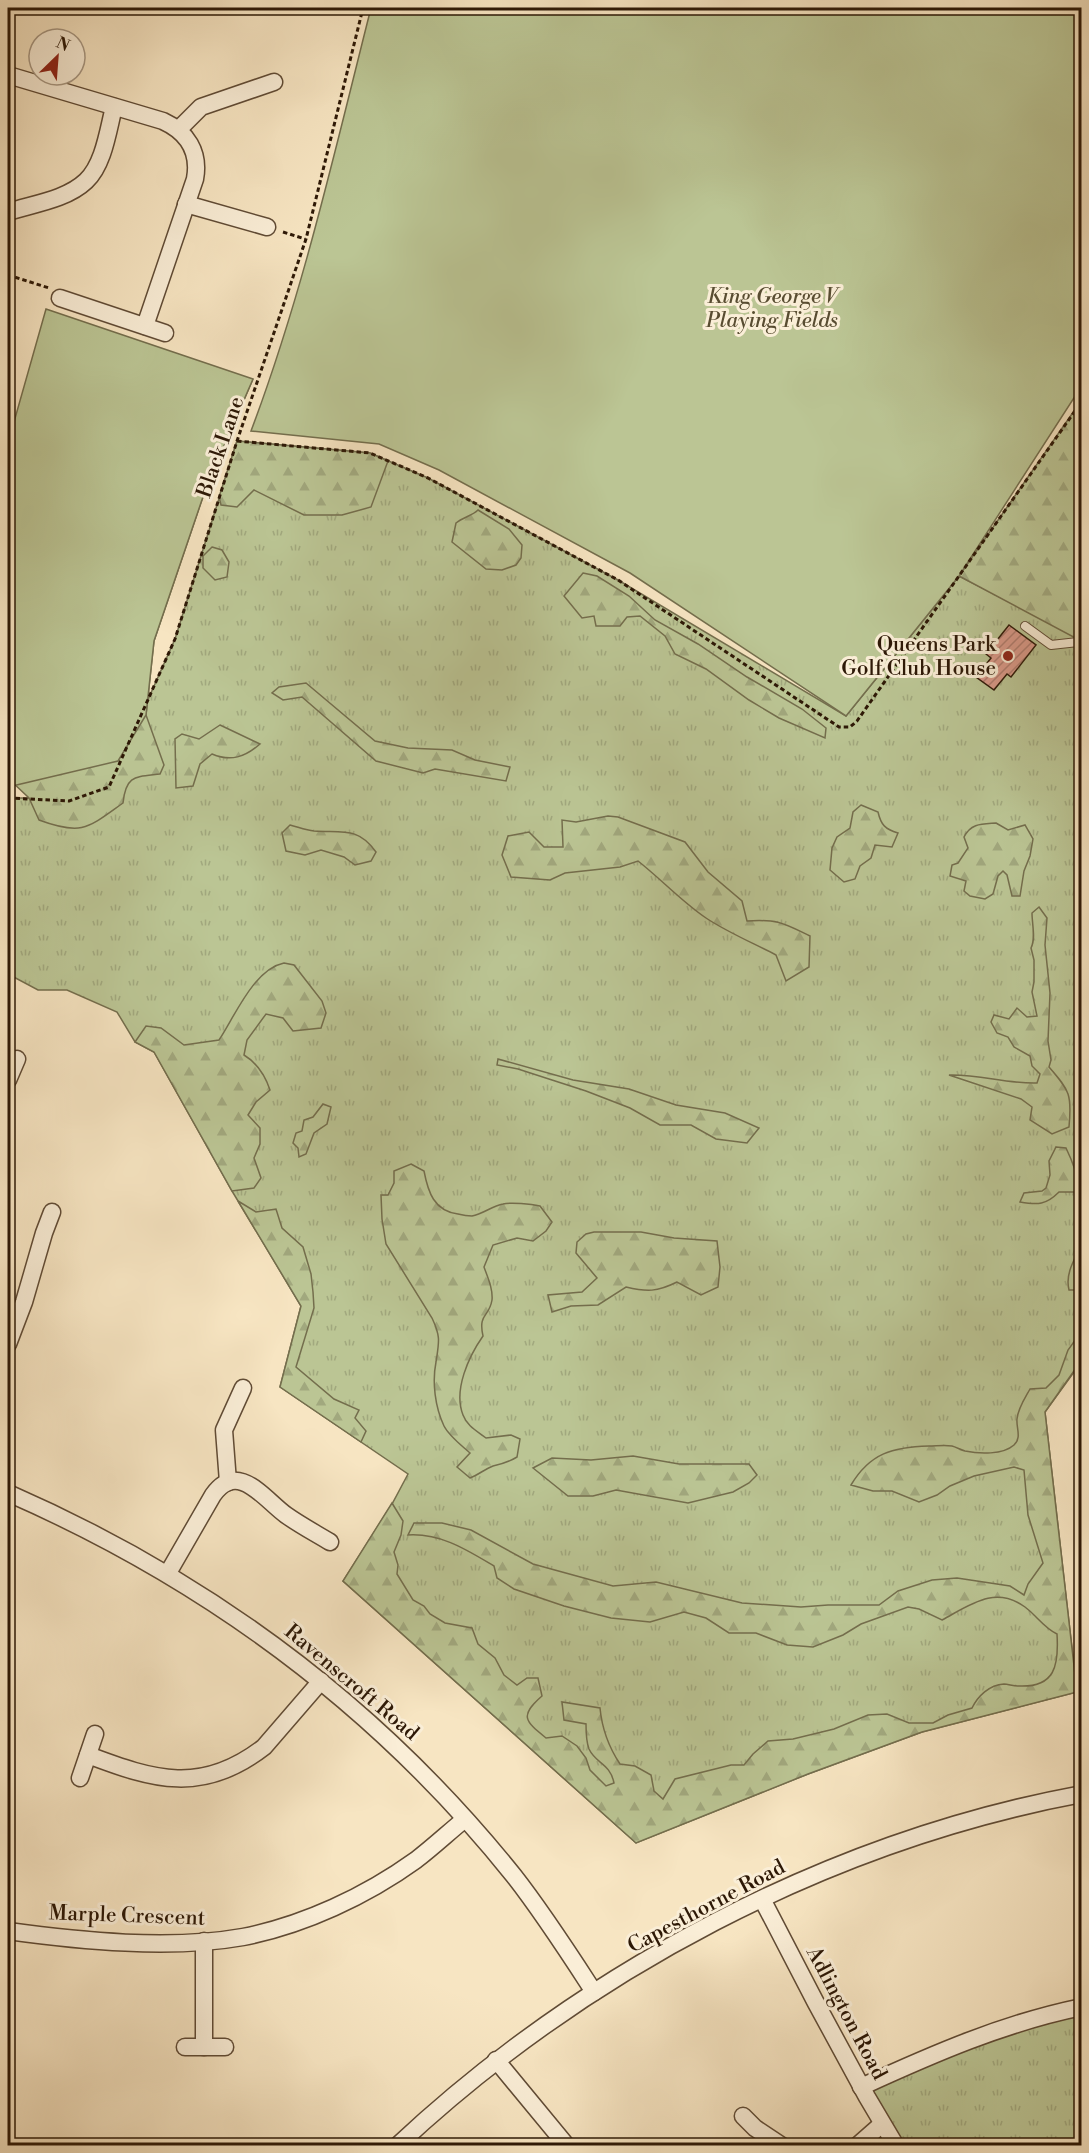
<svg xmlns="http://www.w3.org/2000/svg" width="1089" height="2153" viewBox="0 0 1089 2153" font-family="'Libre Bodoni',serif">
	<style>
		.grass { fill: url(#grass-tufts); stroke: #746e4d; stroke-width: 1.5 }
		.forest { fill: url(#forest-firs); stroke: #746e4d; stroke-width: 1.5 }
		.green { fill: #bbc594; stroke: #746e4d; stroke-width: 1.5 }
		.building { fill: url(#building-hatch); stroke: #2d1806; stroke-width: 1.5 }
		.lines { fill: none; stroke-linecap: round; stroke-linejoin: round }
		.lane-casing { stroke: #604b35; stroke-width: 10 }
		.street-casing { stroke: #604b35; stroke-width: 19 }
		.path { stroke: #2d1806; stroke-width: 3; stroke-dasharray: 4.5 3; stroke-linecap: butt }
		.lane { stroke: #faeed7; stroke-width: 8 }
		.street { stroke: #faeed7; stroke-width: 16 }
		.poi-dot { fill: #8f2418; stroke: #faeed7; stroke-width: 2 }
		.labels { text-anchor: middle; stroke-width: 6; stroke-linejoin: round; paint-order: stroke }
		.park-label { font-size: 21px; font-style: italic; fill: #584c31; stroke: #faeed7 }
		.street-label { font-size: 21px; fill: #2d1806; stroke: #faeed7 }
		.poi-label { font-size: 21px; fill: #2d1806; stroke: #faeed7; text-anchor: end }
	</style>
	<defs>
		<pattern id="grass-tufts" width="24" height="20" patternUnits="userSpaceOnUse" patternTransform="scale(1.5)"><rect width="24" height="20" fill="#bbc594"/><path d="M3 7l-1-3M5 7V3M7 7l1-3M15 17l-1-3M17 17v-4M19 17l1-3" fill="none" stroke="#a1a87e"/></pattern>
		<pattern id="forest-firs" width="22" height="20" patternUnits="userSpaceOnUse" patternTransform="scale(1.5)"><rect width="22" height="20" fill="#bbc594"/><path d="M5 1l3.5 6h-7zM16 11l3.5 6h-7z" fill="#a1a87e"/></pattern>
		<pattern id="building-hatch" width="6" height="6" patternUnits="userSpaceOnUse" patternTransform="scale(1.5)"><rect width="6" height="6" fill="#db9a8a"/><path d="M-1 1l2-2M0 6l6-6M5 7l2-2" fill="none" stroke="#b27d6f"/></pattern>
	</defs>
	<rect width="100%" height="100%" fill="#f7e5c2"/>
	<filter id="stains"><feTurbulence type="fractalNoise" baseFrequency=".00333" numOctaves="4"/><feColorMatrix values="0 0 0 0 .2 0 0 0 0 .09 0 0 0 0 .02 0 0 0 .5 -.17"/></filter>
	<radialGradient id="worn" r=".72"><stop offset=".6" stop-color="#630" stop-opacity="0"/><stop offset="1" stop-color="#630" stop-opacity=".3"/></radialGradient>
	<g class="grass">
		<polygon points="237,441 370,453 428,478 618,580 846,716 959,576 1081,639 1082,1361 1045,1412 1077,1692 922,1732 808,1774 636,1843 343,1581 392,1504 408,1474 280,1387 301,1306 232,1191 154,1052 135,1042 117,1012 67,990 38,990 8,974 8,798 29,798 109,787 175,639"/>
		<polygon points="1081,2007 1081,2145 896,2145 861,2087"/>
	</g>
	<g class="forest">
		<path d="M253 379 207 485 154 641 146 715 164 765 160 774C135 777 126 775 123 803 88 828 82 836 39 820L29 798 11 781 8 728 138 646Z"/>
		<polygon points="1081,401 1081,641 959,576"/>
		<polygon points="237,441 370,453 388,461 371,507 342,515 304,515 254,490 237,507 221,505 219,497"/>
		<path d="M478 510 509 529 522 545 521 558 516 565 502 570 486 569 452 542 456 523C463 517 472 516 478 510Z"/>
		<polygon points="212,547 222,550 229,562 227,577 215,580 203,568 203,556"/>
		<polygon points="583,573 597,576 629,596 655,620 698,644 747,677 802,709 826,728 825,738 779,718 749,700 706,669 675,654 665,636 640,616 627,617 620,626 596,626 594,616 582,618 564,596"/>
		<polygon points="306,683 375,741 408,748 452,750 475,760 510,767 506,781 435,769 423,773 376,761 302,697 283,700 272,693 279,687"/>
		<path d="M220 725 260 744C245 757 231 762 212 754L200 764 193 786 176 788 175 739 182 734 199 739Z"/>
		<path d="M861 805 878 812C881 825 885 829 898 833L892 847 875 845 871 858 860 866 855 879 844 882 830 870 832 848 837 837 850 828 853 812Z"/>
		<path d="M608 816 618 817 685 842 708 872 742 901 747 921C778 919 783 923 810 936L809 967 786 981 776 955C753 943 727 932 706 918 681 901 661 879 638 861L620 867 565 873 550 880 511 877 502 855 508 836 529 832 544 847H563L562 820 576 822Z"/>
		<path d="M996 823 1008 830 1025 825 1033 839 1030 856 1024 871 1020 896H1012L1007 875 1003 871 998 876 993 894 985 899 970 896 964 891 966 881 950 876 952 865 958 863 968 848 964 837C971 823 982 824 996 823Z"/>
		<path d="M290 825C298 827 306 830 314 831 341 833 358 826 376 852L371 861 355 865 344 857 321 850 305 855 286 851 282 833Z"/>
		<path d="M1039 907 1047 918 1045 945 1050 993 1048 1041 1051 1060 1049 1067C1070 1091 1072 1095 1069 1127L1052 1134 1030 1120 1032 1107 1021 1099 949 1075C979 1074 1007 1084 1037 1083L1040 1074 1032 1066 1030 1056 1014 1047 1008 1037 997 1033 991 1022 994 1015 1009 1019 1017 1008 1027 1017 1037 1016 1032 992 1034 982V960L1031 948C1036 939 1032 924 1032 913Z"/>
		<path d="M284 963 294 965 322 1001 326 1013 321 1028 293 1031 283 1018 266 1014 247 1040 244 1055C257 1063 265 1075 270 1090L256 1102 248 1115 260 1128V1144L254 1158 261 1178 254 1188 232 1191 154 1052 135 1042 146 1026 161 1028 184 1045 219 1040C235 1016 254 969 284 963Z"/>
		<polygon points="498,1059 573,1080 629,1089 676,1105 725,1113 759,1128 747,1143 716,1139 691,1125 660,1125 630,1108 586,1091 518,1069 497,1065"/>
		<polygon points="323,1104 331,1107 327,1124 314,1133 306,1154 299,1157 298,1148 293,1143 296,1133 302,1131 304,1120 313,1117"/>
		<path d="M1056 1147 1066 1148C1081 1179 1082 1197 1081 1231L1078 1225 1081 1199 1074 1192H1059C1046 1205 1038 1205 1020 1202L1024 1193 1042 1191 1046 1188 1050 1175 1049 1161Z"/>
		<path d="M411 1164 424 1171C428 1192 434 1211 458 1214 462 1215 468 1216 472 1216 483 1214 492 1206 503 1204 511 1202 531 1204 540 1206L552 1222 546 1231 533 1241 517 1238 493 1245 484 1267C488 1278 493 1289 492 1300 489 1318 478 1313 483 1336 469 1356 453 1390 463 1415 467 1426 477 1431 486 1438L511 1435 520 1439 517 1457C509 1462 502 1464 493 1466 485 1469 478 1475 470 1478L457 1467 470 1453C461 1445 449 1436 444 1426 435 1407 432 1382 436 1362 439 1342 441 1337 432 1318L386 1244 382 1219 381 1195H388L394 1183V1171Z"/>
		<polygon points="238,1201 256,1212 276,1209 282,1228 303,1247 311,1274 313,1292 314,1308 296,1367 334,1399 359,1410 355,1418 366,1431 361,1442 280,1387 301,1306"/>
		<path d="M594 1232H641L674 1238 717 1241 720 1267 718 1287 701 1295 677 1282C657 1292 647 1292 626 1287L598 1305 571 1306 552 1312 548 1295 582 1292 597 1278 576 1253 577 1242 586 1234Z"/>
		<path d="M1081 1246V1290H1069C1065 1274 1074 1260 1081 1246Z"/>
		<path d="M1081 1332V1361L1045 1412 1077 1692 922 1732 808 1774 636 1843 343 1581 392 1503 403 1521 401 1535 394 1552 398 1565 397 1574 413 1600 424 1606 430 1614 445 1623 472 1628 478 1644 495 1658 504 1675 517 1685 527 1678H538L542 1696C519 1716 525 1721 546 1738L562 1736 577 1746 586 1758 590 1770 606 1786 614 1783C610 1763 596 1764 589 1749 586 1741 586 1732 586 1724L564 1720 562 1702 600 1708C602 1729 608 1746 620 1764L635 1766 651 1775 654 1791 663 1799 675 1779 731 1765H744L753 1754 768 1741 793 1739 834 1729 868 1715 887 1714 909 1723H933L948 1715 972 1708C978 1696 989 1685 1004 1684 1008 1684 1013 1686 1018 1686 1055 1688 1059 1666 1057 1634 1044 1628 1036 1615 1025 1607 995 1585 970 1605 942 1620L919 1609 908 1607 861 1624 843 1635 813 1647 787 1645 756 1633H729L706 1618 684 1612 650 1622 611 1618 564 1606 514 1589 497 1578 494 1566C467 1550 441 1533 408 1535L414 1523H442L471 1530 533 1564 613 1586 656 1582 742 1603 801 1607 828 1605H879L898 1591 932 1580 957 1578 1010 1586 1024 1595 1028 1584 1043 1563 1028 1515 1024 1470 1014 1467 974 1476 950 1486 937 1495 919 1502 892 1491H873L851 1485C870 1453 893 1447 929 1446 936 1446 945 1445 952 1446 956 1447 961 1450 965 1451 979 1454 1003 1455 1014 1445 1022 1438 1016 1427 1017 1419 1018 1408 1025 1398 1030 1389L1046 1388 1059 1375 1068 1350Z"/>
		<polygon points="633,1456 679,1464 749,1464 757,1475 749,1483 733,1492 688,1503 616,1490 593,1496 568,1496 533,1468 552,1458 591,1460"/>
	</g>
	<g class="green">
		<path d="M371 8H1081V387L959 576 846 716 630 573 439 470 379 444 251 431C303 293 335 150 371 8Z"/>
		<polygon points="46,309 253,379 207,485 154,641 146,715 118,761 8,787 8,443"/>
	</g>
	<polygon class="building" points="1009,625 1036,645 1011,677 1007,674 994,690 976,677 991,658 986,654"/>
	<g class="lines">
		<defs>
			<polyline id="lane" points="1025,626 1051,645 1078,642 1082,643"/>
			<g id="street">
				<path d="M8 75 163 121C187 132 200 152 195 179L145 326"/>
				<polyline points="179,129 201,107 274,82"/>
				<polyline points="186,204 267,227"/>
				<path d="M8 212C32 204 66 200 86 181 104 164 108 130 114 107"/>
				<polyline points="60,298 165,333"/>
				<polyline points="8,1080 17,1059"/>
				<polyline points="8,1344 24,1302 44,1233 52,1212"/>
				<polyline points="228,1482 224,1430 243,1388"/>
				<path d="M8 1493C207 1580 378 1706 514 1876 543 1913 568 1952 594 1992"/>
				<path d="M168 1573 213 1495C238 1460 264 1499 286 1515 300 1525 315 1533 330 1542"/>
				<path d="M88 1755C154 1780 202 1795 264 1747L321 1681"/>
				<polyline points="80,1778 95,1734"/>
				<polyline points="762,1899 816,2003 867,2097 896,2146"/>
				<path d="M8 1931C81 1941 170 1950 243 1937 304 1925 366 1896 416 1860 433 1847 449 1832 465 1819"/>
				<polyline points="185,2047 225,2047"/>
				<polyline points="204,2047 204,1941"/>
				<polyline points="496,2060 567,2146"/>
				<path d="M861 2087C933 2054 1004 2023 1082 2007"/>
				<polyline points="743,2116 755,2128 782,2146"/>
				<path d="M397 2146C584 1971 829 1841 1082 1794"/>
				<polyline points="857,2146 882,2124"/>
			</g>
		</defs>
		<use href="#lane" class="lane-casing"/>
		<use href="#street" class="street-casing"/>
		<g class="path">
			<polyline points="283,232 305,239"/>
			<polyline points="8,275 49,288"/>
			<polyline points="237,441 370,453 428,478 618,580 839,727 850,727 857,721 1082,401"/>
			<polyline points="8,798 69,801 109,787 175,639 237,441 306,239 363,8"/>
		</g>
		<use href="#lane" class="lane"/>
		<use href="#street" class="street"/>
	</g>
	<circle class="poi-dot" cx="1008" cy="656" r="6"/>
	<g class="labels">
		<g class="park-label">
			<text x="772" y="303">King George V<tspan x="772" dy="24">Playing Fields</tspan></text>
		</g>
		<g class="street-label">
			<text transform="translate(220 447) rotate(-71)" y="7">Black Lane</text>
			<text transform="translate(352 1682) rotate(40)" y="7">Ravenscroft Road</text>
			<text transform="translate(706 1906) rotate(-28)" y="7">Capesthorne Road</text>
			<text transform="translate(127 1915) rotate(2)" y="7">Marple Crescent</text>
			<text transform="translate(847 2013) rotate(62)" y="7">Adlington Road</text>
		</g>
		<g class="poi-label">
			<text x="996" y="651">Queens Park<tspan x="996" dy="24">Golf Club House</tspan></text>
		</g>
	</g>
	<rect width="1089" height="2153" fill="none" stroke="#f7e5c2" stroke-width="30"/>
	<rect x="9" y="9" width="1071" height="2135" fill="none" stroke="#2d1806" stroke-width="3"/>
	<rect x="15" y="15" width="1059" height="2123" fill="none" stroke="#2d1806" stroke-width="1.5"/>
	<g transform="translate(57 57) rotate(25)"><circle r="28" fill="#faeed7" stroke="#a89883" stroke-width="1.5"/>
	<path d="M0-4.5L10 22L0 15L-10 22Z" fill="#8f2418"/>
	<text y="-9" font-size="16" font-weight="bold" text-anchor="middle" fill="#2d1806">N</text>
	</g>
	<rect width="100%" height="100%" filter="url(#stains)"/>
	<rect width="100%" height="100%" fill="url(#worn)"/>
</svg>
